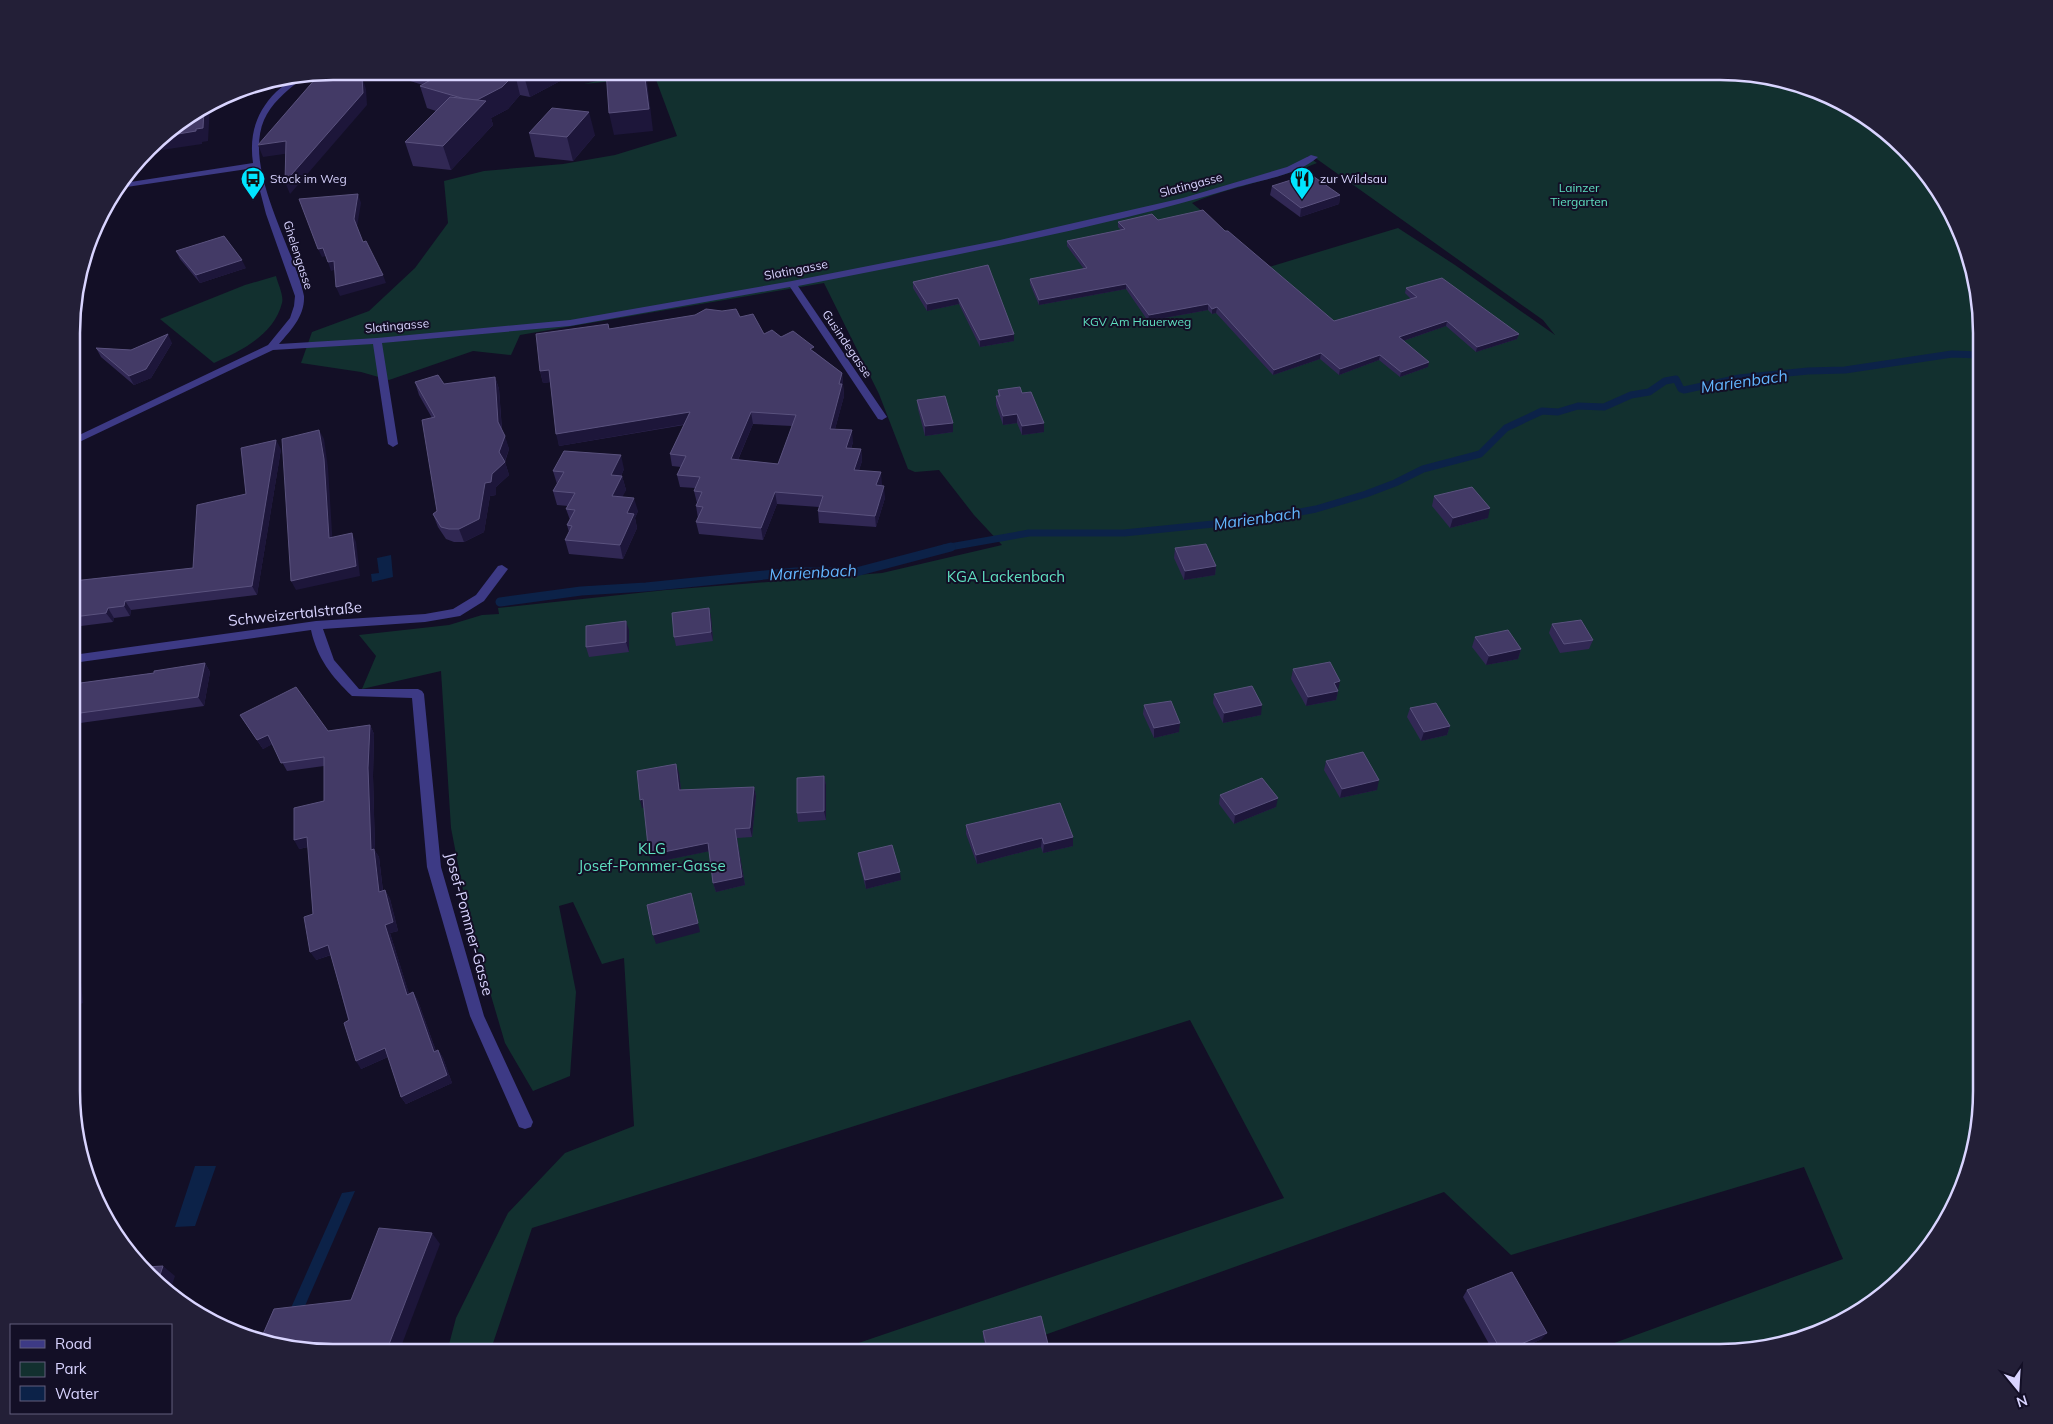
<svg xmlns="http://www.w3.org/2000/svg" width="2053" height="1424" viewBox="0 0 2053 1424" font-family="Mulish,sans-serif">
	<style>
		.green { fill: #12302f; fill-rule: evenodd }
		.water { fill: #0c2248 }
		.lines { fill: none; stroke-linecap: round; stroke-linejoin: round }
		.stream-far1 { stroke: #0c2248; stroke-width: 7 }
		.stream { stroke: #0c2248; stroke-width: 9 }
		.street { fill: #3d3a85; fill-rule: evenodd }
		.wall { fill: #312854; fill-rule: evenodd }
		.shaded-wall { fill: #1d163a }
		.building { fill: #433a66; stroke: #5a527e; fill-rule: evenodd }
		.labels { text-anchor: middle; stroke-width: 4; stroke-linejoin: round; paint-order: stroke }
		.far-poi-label { font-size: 12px; fill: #d9d4ff; stroke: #130f26; text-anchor: start }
		.far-street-label { font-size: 12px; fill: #d9d4ff; stroke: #130f26 }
		.far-park-label { font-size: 12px; fill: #5fe0c0; stroke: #130f26 }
		.park-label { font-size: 15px; fill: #5fe0c0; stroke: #130f26 }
		.street-label { font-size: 15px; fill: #d9d4ff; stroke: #130f26 }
		.water-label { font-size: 16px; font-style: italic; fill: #62b6ff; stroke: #130f26 }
		.rim { fill: none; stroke: #d9d4ff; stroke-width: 2.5 }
	</style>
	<rect width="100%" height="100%" fill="#130f26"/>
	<g class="green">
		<path d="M641 71 1737 72 1805 85 1879 125 1917 161 1955 217 1981 316V1108L1968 1176 1928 1250 1892 1288 1836 1326 1788 1344 1720 1353H1587L1843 1259 1804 1167 1511 1255 1444 1192 997 1352H832L1284 1198 1190 1020 532 1228 490 1352H447L456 1318 508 1213 565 1153 634 1126 624 958 602 964 573 902 559 906 576 992 570 1076 533 1091 505 1043 469 921 451 828 441 671 362 689 376 656 359 635 449 625 482 615 499 614 498 608 666 590 882 573 1002 545 974 515 939 470 915 472 908 469 879 394 824 283 520 335 511 355 473 351 389 380 361 372 301 363 312 332 369 311 415 268 448 223 444 181 484 171 563 164 615 155 677 136 655 77 584 84ZM1307 156 1314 157 1543 320 1555 335 1455 265 1398 228 1269 267 1192 203C1232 186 1276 180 1317 163Z"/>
		<path d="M276 276C278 284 284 296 282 303 274 335 241 351 214 363L160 319 245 285Z"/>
	</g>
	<g class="water">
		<polygon points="391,555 393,577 372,582 371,574 379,573 377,558"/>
		<polygon points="195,1166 216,1166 195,1226 175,1227"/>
		<polygon points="355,1191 301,1315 287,1317 342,1193"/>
	</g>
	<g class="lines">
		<polyline class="stream-far1" points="944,548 1029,533 1124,533 1263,519 1316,509 1366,494 1395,483 1423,469 1480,454 1506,428 1542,411 1558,412 1578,406 1604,407 1631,395 1649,392 1665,381 1676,379 1681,389 1684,390 1739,378 1808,371 1845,370 1952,354 1981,355"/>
		<polyline class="stream" points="500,602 581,591 646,587 795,572 856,572 951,547"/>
		<g class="street">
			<path d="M299 78V81C285 92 271 104 264 120 243 169 294 248 304 296 305 316 291 330 279 344L377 338 570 320 792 281 1000 240 1183 198 1287 167 1311 155 1318 157C1300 174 1258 181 1234 188 1091 231 944 257 798 286L887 417 882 420 878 419 790 287 570 326 382 343 398 444 393 447 388 444 373 344 273 350 73 445V438L268 345 290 318 294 306 295 296 266 214 254 168 120 188 124 183 253 163C249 135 256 112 276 92 284 85 289 80 299 78Z"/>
			<path d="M502 565 508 569 484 601 460 616 425 622 323 629 334 660 359 689H418L422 691 424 694 441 867 484 1016 533 1122 531 1127 525 1129 519 1127 470 1016 427 867 412 698 352 696C332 677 317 658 311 630L73 663V655L316 621 425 614 453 609 476 595 498 566Z"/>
		</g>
	</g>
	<g class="wall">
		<polygon points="378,71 579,71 530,97 520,95 508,109 491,118 493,125 451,170 413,166 405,142 436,111 427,108 420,86 423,85"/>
		<polygon points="529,133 595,135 573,161 535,157"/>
		<polygon points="1272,186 1340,195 1339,204 1300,217 1270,195"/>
		<polygon points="1158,220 1225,231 1334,321 1411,299 1405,293 1406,288 1519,334 1517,339 1476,352 1446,326 1403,341 1428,367 1400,377 1379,360 1339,375 1320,359 1273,375 1216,313 1212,314 1208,310 1148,321 1126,289 1039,305 1030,284 1030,279 1084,269 1067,246 1067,241 1121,230 1118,227 1118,222"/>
		<polygon points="176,251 246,268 200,283 180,259"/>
		<polygon points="988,265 1014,341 980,347 959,304 927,311 913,288 913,282"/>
		<path d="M740 317 764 334 781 337 815 352 842 373 844 396 835 429 853 442 851 449H861L862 461 859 470 882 484 881 486 885 498 876 527 819 523 818 511 819 507 777 504 763 540 699 534 696 522 698 518 696 506 697 503 694 491 695 488 680 487 677 475 681 467 672 466 670 454 684 425 559 446 550 382 543 383 540 371 608 324 609 329ZM753 424 792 426 778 464 738 460Z"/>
		<polygon points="172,343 151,378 134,385 101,357 96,348 131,350"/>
		<polygon points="495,377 499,389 502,430 509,449 505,462 509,475 496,487 496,495 490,496 484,532 464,542 454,542 446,539 438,527 433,514 437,511 432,418 419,395 415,382 444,384"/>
		<polygon points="998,390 1022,393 1044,432 1022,435 1017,423 1003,425 996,405 996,396 998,396"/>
		<polygon points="917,400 953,432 925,436 918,409"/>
		<polygon points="281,449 257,595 131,610 130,616 114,618 113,622 73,627 73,581 193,568 246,494"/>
		<polygon points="624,469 621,476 622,476 626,490 622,496 638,511 635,518 637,528 623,559 569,554 565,540 569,532 567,525 570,520 566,509 568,506 557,505 553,491 557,484 553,471"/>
		<polygon points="1434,496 1488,518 1450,528 1432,506"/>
		<polygon points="1175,548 1216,566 1215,575 1184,580 1174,558"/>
		<polygon points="709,608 711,617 713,641 676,646 674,637"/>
		<polygon points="1552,624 1593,640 1589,649 1560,653 1549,633"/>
		<polygon points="629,630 629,652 589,657 586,647"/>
		<polygon points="1475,637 1521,649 1518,659 1486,665 1472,647"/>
		<polygon points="205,663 210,672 204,706 73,724 73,684 154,673"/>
		<polygon points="1293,669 1338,691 1336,700 1306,706 1291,679"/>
		<polygon points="1214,694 1261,715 1223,723 1213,703"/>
		<polygon points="1144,705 1179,732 1154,738 1143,714"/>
		<polygon points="1410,708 1450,726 1447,735 1421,741 1407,717"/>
		<polygon points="240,715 328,731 370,725 374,734 373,776 375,851 379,857 383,891 385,890 390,899 398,931 390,933 409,994 413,992 418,1001 436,1051 438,1050 443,1058 452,1083 406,1104 401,1097 388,1057 361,1069 331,955 316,960 313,914 308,847 299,849 324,801 324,766 287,771 272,744 263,749"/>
		<polygon points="1326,761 1377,790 1340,798 1324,770"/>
		<polygon points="679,773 681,790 754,787 756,796 752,837 737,838 745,885 716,892 713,883 709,851 652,863 644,808 642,808"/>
		<polygon points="824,776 826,785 826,820 798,822 797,813"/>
		<polygon points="1220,795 1276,807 1234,824 1219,804"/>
		<polygon points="1060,803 1073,846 1043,853 1041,847 977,864 966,834 966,825"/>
		<polygon points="858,853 901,880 866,889 859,862"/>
		<polygon points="1467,1290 1542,1339 1510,1353 1494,1353 1463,1297"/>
		<polygon points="983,1331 1050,1352 987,1352 983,1337"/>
	</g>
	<g class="shaded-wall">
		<polygon points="532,71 579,71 530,97 524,76"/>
		<polygon points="644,71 646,71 653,131 614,135 609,113"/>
		<polygon points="515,74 520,95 508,109 491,118 493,125 451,170 443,146 474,101"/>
		<polygon points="362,77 366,89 367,105 290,194 285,182"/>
		<polygon points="210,106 208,141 202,142 202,144 148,152 160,137 196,129 204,109"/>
		<polygon points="589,112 595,135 573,161 567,137"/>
		<polygon points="286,141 291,153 263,157 258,145"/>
		<polygon points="358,194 361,203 357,227 354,219"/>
		<polygon points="1340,195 1339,204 1300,217 1301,208"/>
		<polygon points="323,248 326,256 322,257 318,249"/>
		<polygon points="242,260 246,268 200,283 196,275"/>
		<polygon points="334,261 337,269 331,271 328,262"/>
		<polygon points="383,275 386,283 340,296 336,287"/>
		<polygon points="1126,284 1126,289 1039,305 1039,300"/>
		<polygon points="958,298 959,304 927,311 927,304"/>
		<polygon points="1208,304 1208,310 1148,321 1149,315"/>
		<polygon points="1217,307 1216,313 1212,314 1212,309"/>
		<polygon points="1447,321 1446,326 1397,343 1399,337"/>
		<polygon points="168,334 172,343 151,378 134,385 129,376"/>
		<polygon points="1014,334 1014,341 980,347 980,340"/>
		<polygon points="1519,334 1517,339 1476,352 1477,347"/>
		<polygon points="1321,353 1320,359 1273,375 1274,370"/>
		<polygon points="1380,355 1379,360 1339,375 1340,369"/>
		<polygon points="1429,362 1428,367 1400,377 1401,372"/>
		<polygon points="549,370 552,382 543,383 540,371"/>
		<polygon points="842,373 844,396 832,440 830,429 839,384"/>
		<polygon points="495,377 499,389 502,434 498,422"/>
		<polygon points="690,412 692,423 559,446 556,434"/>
		<polygon points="751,412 753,424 733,471 731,459"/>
		<polygon points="1017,414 1017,423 1003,425 1003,416"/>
		<polygon points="953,423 953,432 925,436 925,426"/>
		<polygon points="1044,423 1044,432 1022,435 1022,426"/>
		<polygon points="319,430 324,439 328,468 333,548 329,538"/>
		<polygon points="852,430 853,442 847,460 846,448"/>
		<polygon points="505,436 509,449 504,463 505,462 509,475 496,487 496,495 490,496 484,532 464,542 459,529 485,483 492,474"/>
		<polygon points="276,440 281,449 257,595 252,586"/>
		<polygon points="861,449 862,461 855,482 854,470"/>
		<polygon points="621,455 624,469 615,489 611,475"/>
		<polygon points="881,472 882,484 878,497 876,485"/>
		<polygon points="622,476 626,490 616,510 612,496"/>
		<polygon points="884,486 885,498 876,527 875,516"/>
		<polygon points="775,492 777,504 763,540 761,528"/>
		<polygon points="634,498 638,511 635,518 637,528 623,559 620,545 627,513"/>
		<polygon points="1490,508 1488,518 1450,528 1453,518"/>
		<polygon points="352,533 356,542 360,576 296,590 291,581"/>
		<polygon points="1216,566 1215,575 1184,580 1185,571"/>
		<polygon points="125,601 131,610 130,616 124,606"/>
		<polygon points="108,608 114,618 113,622 106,613"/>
		<polygon points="709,608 711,617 713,641 711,632"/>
		<polygon points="626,621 629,630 629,652 626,642"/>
		<polygon points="1521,649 1518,659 1486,665 1489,656"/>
		<polygon points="205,663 210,672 204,706 198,697"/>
		<polygon points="1340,681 1338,690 1334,683"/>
		<polygon points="1338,691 1336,700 1306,706 1308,697"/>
		<polygon points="1262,705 1261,715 1223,723 1224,713"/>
		<polygon points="1180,723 1179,732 1154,738 1154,728"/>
		<polygon points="370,725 374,734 373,776 375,851 379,857 384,901 379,892 371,850 368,768"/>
		<polygon points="1450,726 1447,735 1421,741 1424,732"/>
		<polygon points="268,735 273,744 263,749 257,740"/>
		<polygon points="676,764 679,773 682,799 679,790"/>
		<polygon points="824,776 826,785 826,820 824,811"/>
		<polygon points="1379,780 1377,790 1340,798 1342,789"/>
		<polygon points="754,787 756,796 752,837 750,828"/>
		<polygon points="1278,798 1276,807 1234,824 1235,815"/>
		<polygon points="643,799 646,808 642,808 640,800"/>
		<polygon points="735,829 745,885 716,892 713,883"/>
		<polygon points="307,837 312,846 299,849 294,840"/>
		<polygon points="1073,837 1073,846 1043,853 1044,844"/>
		<polygon points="1042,838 1041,847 977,864 976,855"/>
		<polygon points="708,843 710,851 652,863 649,855"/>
		<polygon points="900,872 901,880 866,889 865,880"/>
		<polygon points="385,890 390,899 398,931 390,933 412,1003 407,995 385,925"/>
		<polygon points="691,893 700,932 656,944 653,935"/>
		<polygon points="328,945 333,954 316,960 310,952"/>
		<polygon points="73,955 79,962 83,1003 73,1007"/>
		<polygon points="413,992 418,1001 439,1060 434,1052"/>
		<polygon points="385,1048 390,1056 361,1069 356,1061"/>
		<polygon points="438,1050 443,1058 452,1083 406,1104 401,1097"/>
		<polygon points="432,1233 440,1244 399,1352 386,1352"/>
		<polygon points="163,1266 175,1276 169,1294 158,1281"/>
		<polygon points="1547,1333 1542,1339 1510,1353 1501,1353 1502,1352"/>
	</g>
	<g class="building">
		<polygon points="445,71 532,71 524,76 515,74 502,87 477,100 465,99 420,86 446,71"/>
		<polygon points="606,71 644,71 649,109 609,113"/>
		<polygon points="317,77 362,77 363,93 285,182 286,141 258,145"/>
		<polygon points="450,97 486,101 443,146 405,142"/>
		<polygon points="552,108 589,112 567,137 529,133"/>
		<polygon points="204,109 203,128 196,129 196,131 160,137"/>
		<polygon points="1310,174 1340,195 1301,208 1272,186"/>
		<polygon points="358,194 354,219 363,242 366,241 383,275 336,287 334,261 328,262 323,248 318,249 299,199"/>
		<polygon points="1203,210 1225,231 1228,231 1334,321 1417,297 1406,288 1442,278 1519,334 1477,347 1447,321 1399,337 1429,362 1401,372 1380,355 1340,369 1321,353 1274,370 1217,307 1212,309 1208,304 1149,315 1126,284 1039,300 1030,279 1087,268 1067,241 1125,229 1118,222 1152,214 1158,220"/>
		<polygon points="224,236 242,260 196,275 176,251"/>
		<polygon points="988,265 1014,334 980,340 958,298 927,304 913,282"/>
		<path d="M706 309 722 311 736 309 740 317 753 314 764 334 772 330 781 337 793 331 814 347 810 349 842 373 839 384H842L830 429 852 430 846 448 861 449 854 470 881 472 876 485 884 486 875 516 818 511 823 496 775 492 761 528 696 522 703 507 696 506 702 492 694 491 700 477 677 475 686 456 670 454 690 412 556 434 549 370 540 371 536 334 608 324 609 329 695 315ZM751 412 796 415 778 464 731 459Z"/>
		<polygon points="168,334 146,369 129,376 96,348 131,350"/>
		<polygon points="438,375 444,384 495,377 498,422 505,436 499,452 505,462 492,474 491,482 485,483 479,519 459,529 449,529 441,527 433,514 437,511 422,420 435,417 415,382"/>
		<polygon points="1020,387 1022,393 1031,392 1044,423 1022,426 1017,414 1003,416 996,396 1000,396 998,390"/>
		<polygon points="945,396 953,423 925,426 917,400"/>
		<polygon points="319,430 324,459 329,538 352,533 356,566 291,581 282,439"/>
		<polygon points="276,440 252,586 125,601 124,606 108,608 106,613 73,617 73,581 193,568 197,505 246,494 241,448"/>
		<polygon points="564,451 621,455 611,475 622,476 612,496 634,498 627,513 634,514 620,545 565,540 572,526 567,525 575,510 566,509 575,493 553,491 564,472 553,471"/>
		<polygon points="1472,487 1490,508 1453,518 1434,496"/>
		<polygon points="1206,544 1216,566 1185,571 1175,548"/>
		<polygon points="709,608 711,632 674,637 672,613"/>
		<polygon points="1581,620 1593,640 1564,644 1552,624"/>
		<polygon points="626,621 626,642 586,647 586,626"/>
		<polygon points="1508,630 1521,649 1489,656 1475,637"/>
		<polygon points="1330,662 1340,681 1334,683 1338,691 1308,697 1293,669"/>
		<polygon points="205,663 198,697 73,714 73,684 154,673 154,671"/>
		<polygon points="1252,686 1262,705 1224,713 1214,694"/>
		<polygon points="296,687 328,731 370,725 368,768 371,850 374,849 379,892 385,890 393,922 385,925 407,995 413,992 434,1052 438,1050 447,1075 401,1097 385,1048 356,1061 344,1023 349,1020 328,945 310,952 304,917 313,914 307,837 294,840 294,808 324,801 324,757 281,763 268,735 257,740 240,715"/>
		<polygon points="1171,701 1180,723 1154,728 1144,705"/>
		<polygon points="1436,703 1450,726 1424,732 1410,708"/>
		<polygon points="1363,752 1379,780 1342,789 1326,761"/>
		<polygon points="676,764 679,790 754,787 750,828 735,829 742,877 713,883 708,843 649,855 643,799 640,800 637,771"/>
		<polygon points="824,776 824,811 797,813 797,778"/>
		<polygon points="1262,778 1278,798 1235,815 1220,795"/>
		<polygon points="1060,803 1073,837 1044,844 1042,838 976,855 966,825"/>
		<polygon points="892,845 900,872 865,880 858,853"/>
		<polygon points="691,893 698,923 653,935 647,905"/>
		<polygon points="73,974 75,995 73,995"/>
		<polygon points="379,1228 432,1233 386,1352 316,1352 260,1341 274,1309 351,1300"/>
		<polygon points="163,1266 158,1281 146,1267"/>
		<polygon points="1512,1272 1547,1333 1502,1352 1467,1290"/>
		<polygon points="1041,1316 1050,1352 988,1352 983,1331"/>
	</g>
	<defs>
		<symbol id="bus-pin" viewBox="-11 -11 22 30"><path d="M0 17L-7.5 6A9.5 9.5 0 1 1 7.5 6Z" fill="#00e5ff" stroke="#130f26"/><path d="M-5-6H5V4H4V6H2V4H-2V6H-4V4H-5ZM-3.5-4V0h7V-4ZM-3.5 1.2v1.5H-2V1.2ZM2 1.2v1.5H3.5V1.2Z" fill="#111"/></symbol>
		<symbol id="restaurant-pin" viewBox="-11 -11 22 30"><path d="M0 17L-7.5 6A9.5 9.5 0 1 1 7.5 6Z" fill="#00e5ff" stroke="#130f26"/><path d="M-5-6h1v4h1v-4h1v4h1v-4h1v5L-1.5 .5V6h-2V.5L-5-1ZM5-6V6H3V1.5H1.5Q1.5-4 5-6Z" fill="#111"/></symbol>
	</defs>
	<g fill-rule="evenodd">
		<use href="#bus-pin" x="239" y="165" width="28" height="38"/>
		<use href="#restaurant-pin" x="1288" y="165" width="28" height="38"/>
	</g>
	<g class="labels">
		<g class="far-poi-label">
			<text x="270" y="183">Stock im Weg</text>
			<text x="1320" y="183">zur Wildsau</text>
		</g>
		<g class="far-street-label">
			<text transform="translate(1191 185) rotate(-15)" y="4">Slatingasse</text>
			<text transform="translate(298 255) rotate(72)" y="4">Ghelengasse</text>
			<text transform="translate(796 270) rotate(-11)" y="4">Slatingasse</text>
			<text transform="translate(397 326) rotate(-5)" y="4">Slatingasse</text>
			<text transform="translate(847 344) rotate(56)" y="4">Gusindegasse</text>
		</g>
		<g class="far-park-label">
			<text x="1579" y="192">Lainzer<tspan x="1579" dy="14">Tiergarten</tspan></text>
			<text x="1137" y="326">KGV Am Hauerweg</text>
		</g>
		<g class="park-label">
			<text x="1006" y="582">KGA Lackenbach</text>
			<text x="652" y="854">KLG<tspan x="652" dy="17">Josef-Pommer-Gasse</tspan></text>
		</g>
		<g class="street-label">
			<text transform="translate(295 614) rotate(-6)" y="5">Schweizertalstraße</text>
			<text transform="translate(469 924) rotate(75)" y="5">Josef-Pommer-Gasse</text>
		</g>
		<g class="water-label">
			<text transform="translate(1744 381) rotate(-8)" y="6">Marienbach</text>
			<text transform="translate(1257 518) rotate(-8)" y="6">Marienbach</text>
			<text transform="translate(813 572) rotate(-3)" y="6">Marienbach</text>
		</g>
	</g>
	<path d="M0 0H2053V1424H0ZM333 80H1720A253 253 0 0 1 1973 333V1091A253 253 0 0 1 1720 1344H333A253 253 0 0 1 80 1091V333A253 253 0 0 1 333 80Z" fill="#231f37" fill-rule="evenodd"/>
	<path class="rim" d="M333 80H1720A253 253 0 0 1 1973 333V1091A253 253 0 0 1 1720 1344H333A253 253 0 0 1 80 1091V333A253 253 0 0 1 333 80Z"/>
	<rect x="10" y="1324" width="162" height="90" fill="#130f26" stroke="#625e7d"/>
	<rect x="20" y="1340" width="25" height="8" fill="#3d3a85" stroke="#625e7d"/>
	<text x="55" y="1349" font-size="15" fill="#d9d4ff">Road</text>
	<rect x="20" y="1362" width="25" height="15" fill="#12302f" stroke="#625e7d"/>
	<text x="55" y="1374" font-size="15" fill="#d9d4ff">Park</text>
	<rect x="20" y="1386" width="25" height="15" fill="#0c2248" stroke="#625e7d"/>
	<text x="55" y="1399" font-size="15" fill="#d9d4ff">Water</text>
	<g transform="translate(2018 1389) rotate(162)" stroke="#130f26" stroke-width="4" paint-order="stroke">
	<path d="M0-4L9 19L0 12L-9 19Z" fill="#d9d4ff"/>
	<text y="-8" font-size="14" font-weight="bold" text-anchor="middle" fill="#d9d4ff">N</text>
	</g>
</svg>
